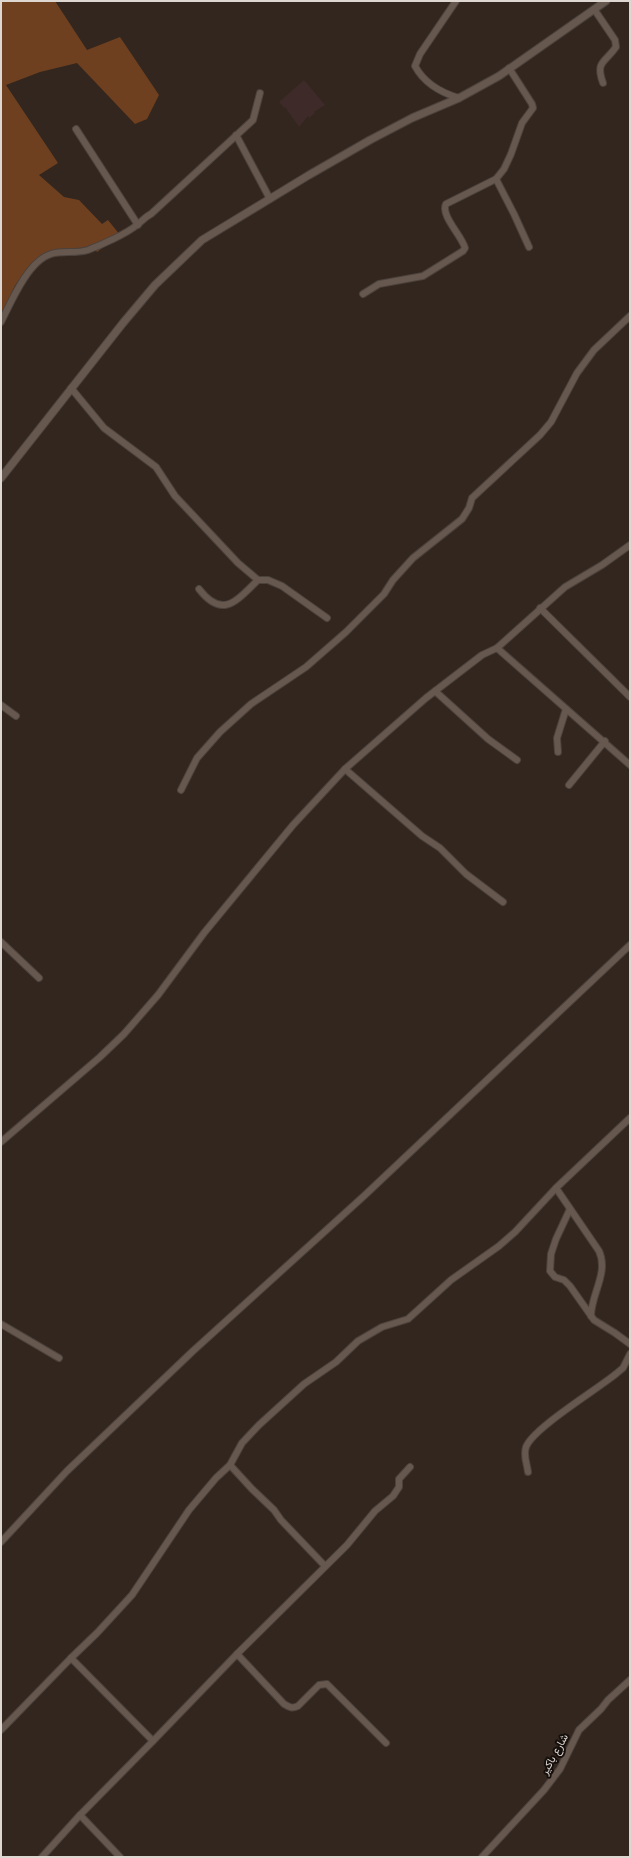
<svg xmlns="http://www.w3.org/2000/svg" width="631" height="1858" viewBox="0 0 631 1858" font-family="Inter,Vazirmatn,sans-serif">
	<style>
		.medical { fill: #3e2a29 }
		.forest { fill: #6e4020 }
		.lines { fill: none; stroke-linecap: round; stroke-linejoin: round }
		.minor-casing { stroke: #4c423c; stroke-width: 8 }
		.tertiary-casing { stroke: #4c423c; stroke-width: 9 }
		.minor { stroke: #66584f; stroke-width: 6 }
		.tertiary { stroke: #66584f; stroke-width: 7 }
		.labels { text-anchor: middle; stroke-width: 4; stroke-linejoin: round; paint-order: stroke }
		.street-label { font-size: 11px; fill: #ded6d1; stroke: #16100d }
	</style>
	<rect width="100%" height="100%" fill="#32261e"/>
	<polygon class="medical" points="304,80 325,105 314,112 315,113 309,118 308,116 299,127 285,107 284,108 279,102"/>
	<path class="forest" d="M1 1H55L87 50 120 37 159 95 147 119 135 124 77 63 40 72 6 85 58 163 39 175 64 197 79 200 102 224 108 220 120 235 97 252 93 247C66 252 33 258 16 284 10 294 6 308 1 319Z"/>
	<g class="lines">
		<defs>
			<g id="minor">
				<path d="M456 1 420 54 415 66C424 83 442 93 459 98"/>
				<path d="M594 9 615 40 616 47C605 63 595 61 603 83"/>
				<polyline points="76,129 138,225"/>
				<polyline points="236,135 270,199"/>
				<polyline points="496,179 514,214 529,247"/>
				<path d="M363 294 379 284 423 276 463 251 465 248C462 236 440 215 446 204L496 179 504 169 511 154 522 123 533 108 532 104 509 68"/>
				<path d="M1 322C11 302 28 261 51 254 62 250 76 254 88 250 101 245 126 234 137 225 142 221 145 217 151 214L253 120 260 93"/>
				<polyline points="71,388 104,428 156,467 175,496 238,563 258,580 268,580 282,586 327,618"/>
				<path d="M199 589C223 620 237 600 258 580"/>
				<polyline points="540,608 630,697"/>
				<polyline points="497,648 630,765"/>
				<polyline points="435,691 488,739 517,760"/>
				<polyline points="1,705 16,716"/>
				<polyline points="558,752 557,738 566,709"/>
				<polyline points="345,769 422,836 440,848 466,874 503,902"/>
				<polyline points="569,785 605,741"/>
				<polyline points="181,790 197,758 220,732 251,704 306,667 346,632 384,594 393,580 413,558 462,519 469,508 472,498 540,435 551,422 577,373 594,350 630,316"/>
				<polyline points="1,942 39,978"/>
				<polyline points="1,1142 100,1057 124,1034 158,995 204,933 293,825 345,769 426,698 482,655 497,648 565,587 602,565 630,545"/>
				<path d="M556 1188 599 1251C609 1273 591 1294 591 1316"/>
				<polyline points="570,1209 556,1239 551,1254 550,1271 555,1277 564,1280 570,1286 594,1320 615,1333 630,1344"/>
				<polyline points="1,1324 59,1358"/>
				<polyline points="230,1465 252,1489 274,1510 281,1520 325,1566"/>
				<path d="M528 1472C527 1463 523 1456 526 1447 533 1428 598 1389 617 1373L623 1368 630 1354"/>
				<polyline points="1,1542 67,1471 193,1351 365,1195 630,945"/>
				<polyline points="237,1654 347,1545 375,1511 393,1496 399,1487 399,1479 410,1467"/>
				<polyline points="71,1658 97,1633 132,1595 189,1510 216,1478 230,1465 242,1443 259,1425 304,1384 336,1362 358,1341 382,1327 408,1319 451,1280 499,1246 515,1232 556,1188 630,1118"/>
				<polyline points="1,1730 71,1658 153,1741 80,1815"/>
				<path d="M153 1741 237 1654 284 1704C289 1707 292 1709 298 1706L319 1685 327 1684 386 1743"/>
				<polyline points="42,1857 80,1815 120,1857"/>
				<polyline points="482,1857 544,1790 560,1769 579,1730 601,1709 608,1700 630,1680"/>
			</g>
			<polyline id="tertiary" points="1,478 123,323 155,285 202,240 309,175 370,140 412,118 459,98 499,76 606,1"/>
		</defs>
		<use href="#minor" class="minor-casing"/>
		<use href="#tertiary" class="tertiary-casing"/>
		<use href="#minor" class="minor"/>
		<use href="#tertiary" class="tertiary"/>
	</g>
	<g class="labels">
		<g class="street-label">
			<text transform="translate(554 1754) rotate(-61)" y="4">شارع باكير</text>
		</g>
	</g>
	<rect width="631" height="1858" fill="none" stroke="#ded6d1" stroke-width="4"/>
</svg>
